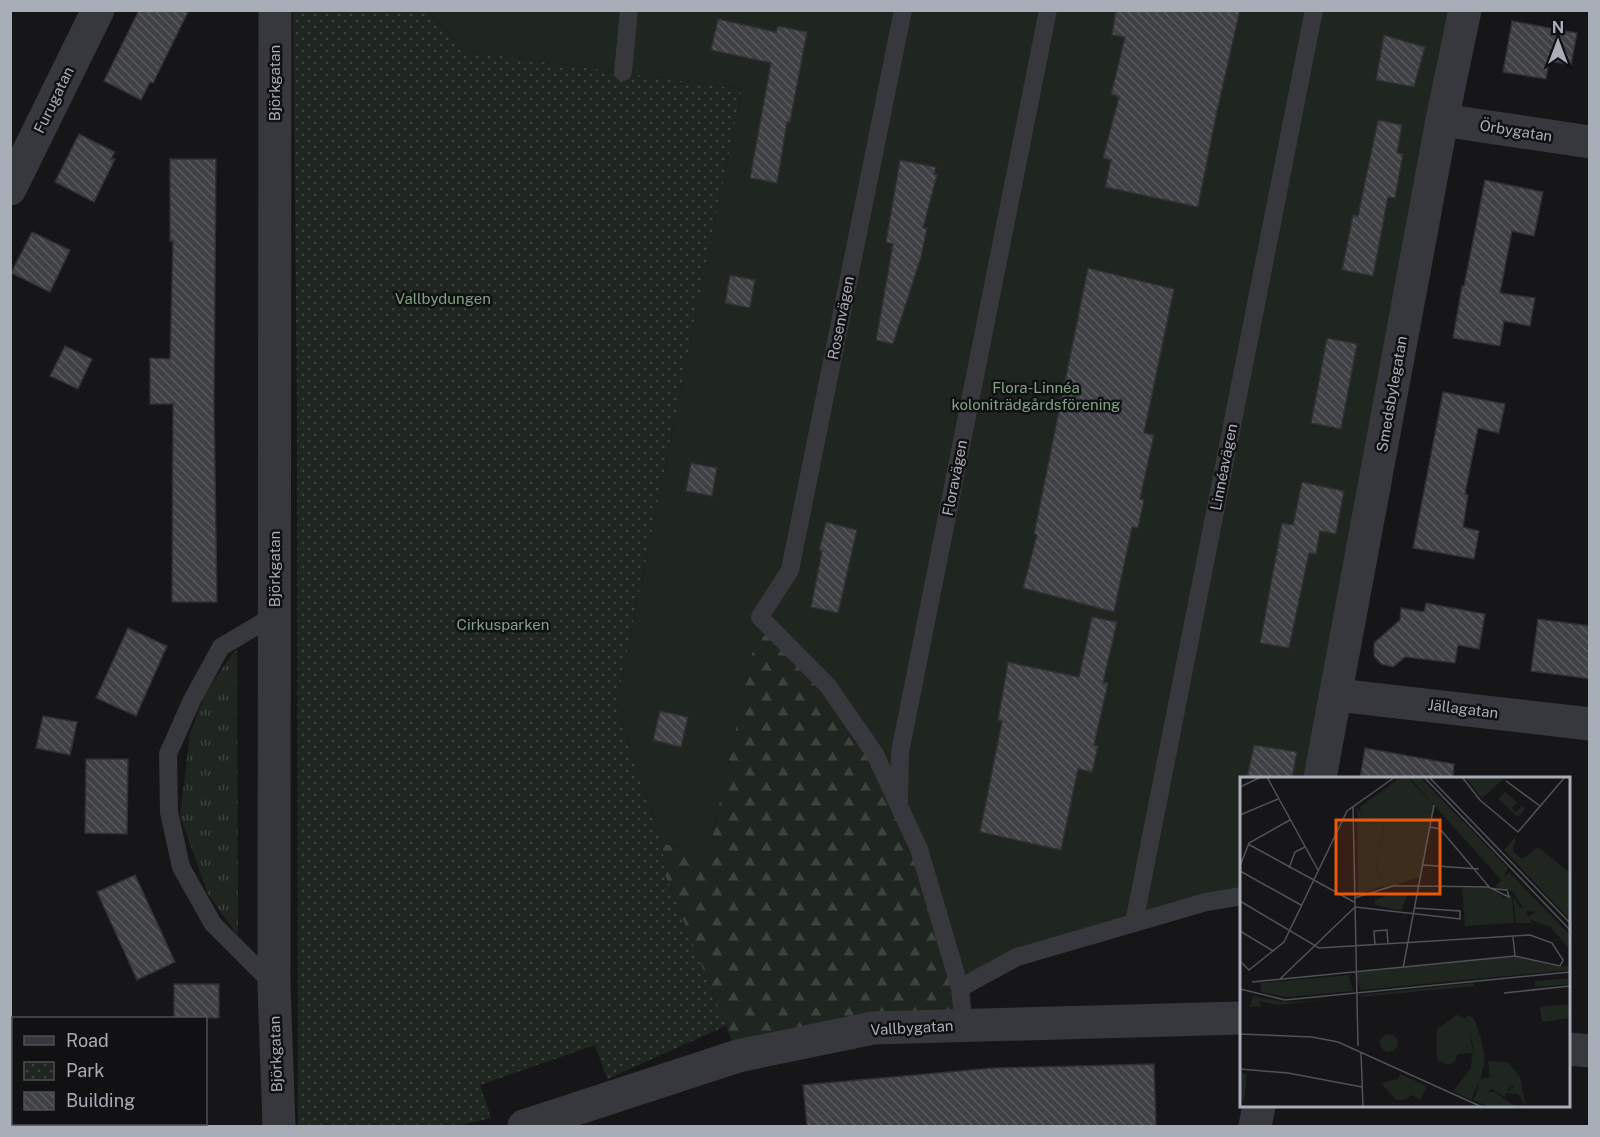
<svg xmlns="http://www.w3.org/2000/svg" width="1600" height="1137" viewBox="0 0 1600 1137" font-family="'Public Sans',sans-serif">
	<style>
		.grass { fill: url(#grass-tufts) }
		.forest { fill: url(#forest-firs) }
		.park { fill: url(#park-dots) }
		.garden { fill: #1e261f }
		.building { fill: url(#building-back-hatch); stroke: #303034; stroke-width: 1.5 }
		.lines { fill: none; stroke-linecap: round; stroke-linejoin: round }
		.lane { stroke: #37383d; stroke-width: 18 }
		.street { stroke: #37383d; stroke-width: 33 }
		.labels { text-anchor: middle; stroke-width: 5; stroke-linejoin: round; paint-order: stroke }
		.street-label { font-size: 15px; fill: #a8adb8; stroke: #111113 }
		.park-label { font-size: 15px; fill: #7fa381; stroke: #111113 }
		.inset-road { fill: none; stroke: #505258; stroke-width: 1.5 }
		.view { fill: #e8590c; fill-opacity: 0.15; stroke: #e8590c; stroke-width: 3 }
		.inset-edge { fill: none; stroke: #a8adb8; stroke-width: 3 }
	</style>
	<defs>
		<pattern id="grass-tufts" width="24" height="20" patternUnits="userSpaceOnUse" patternTransform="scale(1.5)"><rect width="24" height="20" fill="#1e261f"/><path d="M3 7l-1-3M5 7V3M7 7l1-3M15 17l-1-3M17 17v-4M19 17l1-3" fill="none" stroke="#3c433d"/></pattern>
		<pattern id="forest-firs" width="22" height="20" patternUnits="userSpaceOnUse" patternTransform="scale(1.5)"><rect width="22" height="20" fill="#1e261f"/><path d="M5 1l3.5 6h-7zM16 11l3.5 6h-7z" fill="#3c433d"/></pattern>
		<pattern id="park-dots" width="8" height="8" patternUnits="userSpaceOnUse" patternTransform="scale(1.5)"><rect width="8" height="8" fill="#1e261f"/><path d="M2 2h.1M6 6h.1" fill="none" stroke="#3c433d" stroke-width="1.8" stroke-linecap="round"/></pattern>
		<pattern id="building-back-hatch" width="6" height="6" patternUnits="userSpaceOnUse" patternTransform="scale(1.5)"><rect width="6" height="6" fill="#404145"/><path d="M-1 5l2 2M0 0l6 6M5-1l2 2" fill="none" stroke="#595a5e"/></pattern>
	</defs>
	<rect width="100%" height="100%" fill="#161618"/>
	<polygon class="grass" points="237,648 238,936 208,894 180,816 190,734 206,691"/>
	<polygon class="forest" points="760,617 828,686 919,849 964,1026 738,1056 665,875 662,843 708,855"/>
	<polygon class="park" points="293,11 427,11 465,51 742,89 616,707 662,843 665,875 726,1026 607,1079 595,1045 480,1085 491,1118 457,1126 298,1126 297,409"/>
	<polygon class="garden" points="427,11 1465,11 1320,778 1242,778 1241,896 1017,957 960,988 875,754 760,618 708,855 662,843 616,707 742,89 465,51"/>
	<g class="building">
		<polygon points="139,10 189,10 153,83 150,82 141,100 104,81"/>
		<polygon points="1116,10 1240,10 1216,116 1198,207 1105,187 1111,160 1103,158 1119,97 1111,94 1125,37 1112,35"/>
		<polygon points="718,19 776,32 778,26 807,32 790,122 787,122 777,183 750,178 771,63 711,50"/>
		<polygon points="1512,21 1577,33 1571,65 1549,61 1546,79 1503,72"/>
		<polygon points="1384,35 1425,47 1414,87 1376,80"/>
		<polygon points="1378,120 1402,125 1397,153 1403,154 1395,198 1388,197 1373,276 1342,270 1353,215 1358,216"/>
		<polygon points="79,134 115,152 111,159 115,159 94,202 55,182"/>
		<polygon points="170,159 216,159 214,404 217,602 172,602 173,404 150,404 150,358 170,359 173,241 170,241"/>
		<polygon points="900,160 936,167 934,174 937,175 923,228 927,228 921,257 893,344 876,340 893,244 886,242"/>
		<polygon points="1485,180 1543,192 1534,236 1512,231 1500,293 1535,298 1530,326 1504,321 1500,346 1453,338 1462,286 1464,286"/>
		<polygon points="32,232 70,250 50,292 11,273"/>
		<polygon points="1088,268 1174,289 1144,433 1154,435 1140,499 1144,500 1138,528 1132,527 1114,612 1023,588 1037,535 1034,534"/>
		<polygon points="730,275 755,280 750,308 725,303"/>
		<polygon points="1327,338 1357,344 1341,429 1311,423"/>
		<polygon points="65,346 92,359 78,389 50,376"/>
		<polygon points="1443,392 1505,404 1499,433 1478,428 1465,494 1468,495 1463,527 1479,531 1474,559 1413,548"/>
		<polygon points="691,463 717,468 712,496 686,491"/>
		<polygon points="1302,482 1344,491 1336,534 1320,531 1316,554 1309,553 1289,648 1260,643 1282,523 1293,525"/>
		<polygon points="826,522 857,530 838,613 811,607 822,551 819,550"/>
		<polygon points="1426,603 1485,614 1479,649 1458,645 1455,663 1405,657 1393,667 1381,664 1374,656 1374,643 1400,620 1401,608 1424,612"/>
		<polygon points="1092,617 1117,622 1103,683 1108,683 1094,745 1098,746 1092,772 1078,769 1061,850 980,832 1002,721 998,720 1008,662 1079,677"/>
		<polygon points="1538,619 1590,626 1590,679 1531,671"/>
		<polygon points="128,628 167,646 136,716 96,698"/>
		<polygon points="660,711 688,717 681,747 653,740"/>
		<polygon points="43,716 77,722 70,755 36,748"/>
		<polygon points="1254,745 1297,752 1292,778 1247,778"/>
		<polygon points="1365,748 1454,764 1453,778 1360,778"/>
		<polygon points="86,759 128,759 127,834 85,833"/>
		<polygon points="135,875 175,962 137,980 97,892"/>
		<rect x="174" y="984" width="45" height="34"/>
		<polygon points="1154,1064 1156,1126 807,1126 803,1085 993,1068"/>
	</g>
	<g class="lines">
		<g class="lane">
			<polyline points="903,10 790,570 760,617 828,686 875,754 919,849 960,988 964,1026"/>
			<polyline points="623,72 629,10"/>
			<polyline points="899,801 900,752 1048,10"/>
			<polyline points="1134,923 1314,10"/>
			<polyline points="274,985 213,924 181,867 169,812 168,754 192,700 221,647 275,615"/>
			<polyline points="960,988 1017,957 1206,902 1242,896"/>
		</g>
		<g class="street">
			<polyline points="275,10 274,985 279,1126"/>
			<polyline points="1442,120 1590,142"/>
			<polyline points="10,189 98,10"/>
			<polyline points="1337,695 1590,724"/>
			<polyline points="1320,778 1442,120 1465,10"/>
			<polyline points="1568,1049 1590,1051"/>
			<polyline points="524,1126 738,1056 873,1028 1242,1018"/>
			<polyline points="1255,1126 1259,1106"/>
		</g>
	</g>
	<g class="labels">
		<g class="street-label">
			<text transform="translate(275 83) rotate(-90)" y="5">Björkgatan</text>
			<text transform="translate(54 100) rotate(-64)" y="5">Furugatan</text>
			<text transform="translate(1516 131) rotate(9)" y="5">Örbygatan</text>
			<text transform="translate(841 318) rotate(-79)" y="5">Rosenvägen</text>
			<text transform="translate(1392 394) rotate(-80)" y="5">Smedsbylegatan</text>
			<text transform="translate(1224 467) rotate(-79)" y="5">Linnéavägen</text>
			<text transform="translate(955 478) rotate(-79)" y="5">Floravägen</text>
			<text transform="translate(275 569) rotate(-90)" y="5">Björkgatan</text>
			<text transform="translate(1463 709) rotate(7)" y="5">Jällagatan</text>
			<text transform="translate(912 1028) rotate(-3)" y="5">Vallbygatan</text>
			<text transform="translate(276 1054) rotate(-92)" y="5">Björkgatan</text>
		</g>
		<g class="park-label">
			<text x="443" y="304">Vallbydungen</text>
			<text x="1036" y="393">Flora-Linnéa<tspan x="1036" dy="17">koloniträdgårdsförening</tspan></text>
			<text x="503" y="630">Cirkusparken</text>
		</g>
	</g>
	<g transform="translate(1240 777)">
		<rect width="330" height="330" fill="#161618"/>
		<path d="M169 0H180L268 91 262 104ZM265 15 277 25 272 31 276 35 282 29 285 32 278 40 258 22ZM276 59 273 74 282 82 298 70 330 96V143L264 73ZM269 95 330 158V173L311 150 291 143 289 139 296 135 286 134 292 146H276L273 120 280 130 284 132 272 114 255 110ZM147 118H167L161 134 135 128 134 124ZM330 201V207L295 210V204ZM234 206V209L120 220 121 218ZM13 219 46 225 83 223 37 228 19 224 21 229 10 230ZM226 239 233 240 241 261 245 282 241 301 231 291 233 268ZM140 266a9 9 0 1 1 18 0a9 9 0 1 1-18 0ZM0 284 1 295 7 297 4 324 0 320ZM262 285H268L280 300 286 330 278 317 265 316 274 310ZM237 315H254L277 330H250L233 323Z" fill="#1e261f"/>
		<path d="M145 83 153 92 159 109 144 111 139 97ZM217 238 228 242 233 276 218 277 214 285 208 288 197 283V252ZM248 284 262 285 276 307 268 312 265 320 252 312 243 317 237 315 239 303 250 300Z" fill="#1e261f"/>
		<path d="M225 0H266L242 21ZM117 30 126 46 144 48 136 89 143 109 118 118ZM248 110 264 121 272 118 274 146 225 149 222 111ZM275 179 320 190 330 188V193L121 213 114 196ZM109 198 113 214 46 220 21 215 20 206ZM330 227V241L302 245 300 230ZM160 297 187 309 180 323 172 318 163 323H156L141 306 158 302Z" fill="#1e261f"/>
		<path d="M161 0H167L194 28 180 100 158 107 146 83 142 98 139 97 136 89 144 49 126 46 121 40 120 30ZM300 73 328 98 314 114 285 90ZM107 199 108 212 61 217 60 203ZM231 291 241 301 231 323 213 314Z" fill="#1e261f"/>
		<path class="inset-road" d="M27 0 78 93M184 0 330 153M189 0 330 146M222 0 240 23 278 55 325 0M266 4 300 29M0 10 21 0M113 30 118 269M0 38 38 22M8 67 114 125M183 88 239 92M0 89 9 66 50 43M49 91 55 75 65 70M0 94 61 128M114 121 153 109H179L248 110 250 111 256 112 267 113 269 120 250 111 200 52 190 50M0 124 79 171 290 158 312 166 323 183 320 189 275 179 12 205M0 154 33 174M273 160 275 179M135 168 134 154 147 153 148 167M0 184 9 193 44 165 107 34 155 0M163 191 194 28M40 202 115 130 220 142V134L175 131M0 212 45 223 330 195M264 216 330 209M0 257 72 260 98 265 242 330M121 275 123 330M0 292 48 296 122 310"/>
		<path class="view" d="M96 43H200V117H96Z"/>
		<rect width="330" height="330" class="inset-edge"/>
	</g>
	<rect width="1600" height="1137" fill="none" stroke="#a8adb8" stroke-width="24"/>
	<rect x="12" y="1017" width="195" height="108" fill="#111113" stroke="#4d4f55" stroke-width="1.5"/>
	<rect x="24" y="1036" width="30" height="9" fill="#37383d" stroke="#4d4f55" stroke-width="1.5"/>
	<text x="66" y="1047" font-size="18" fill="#a8adb8">Road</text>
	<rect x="24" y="1062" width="30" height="18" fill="url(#park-dots)" stroke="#4d4f55" stroke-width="1.5"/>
	<text x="66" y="1077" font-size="18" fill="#a8adb8">Park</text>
	<rect x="24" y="1092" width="30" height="18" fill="url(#building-back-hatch)" stroke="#4d4f55" stroke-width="1.5"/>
	<text x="66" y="1107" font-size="18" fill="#a8adb8">Building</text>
	<g transform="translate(1558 42)" stroke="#111113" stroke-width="4.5" paint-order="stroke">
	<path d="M0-4.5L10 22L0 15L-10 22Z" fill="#a8adb8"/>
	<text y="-9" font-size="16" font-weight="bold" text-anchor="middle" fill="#a8adb8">N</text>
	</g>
</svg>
